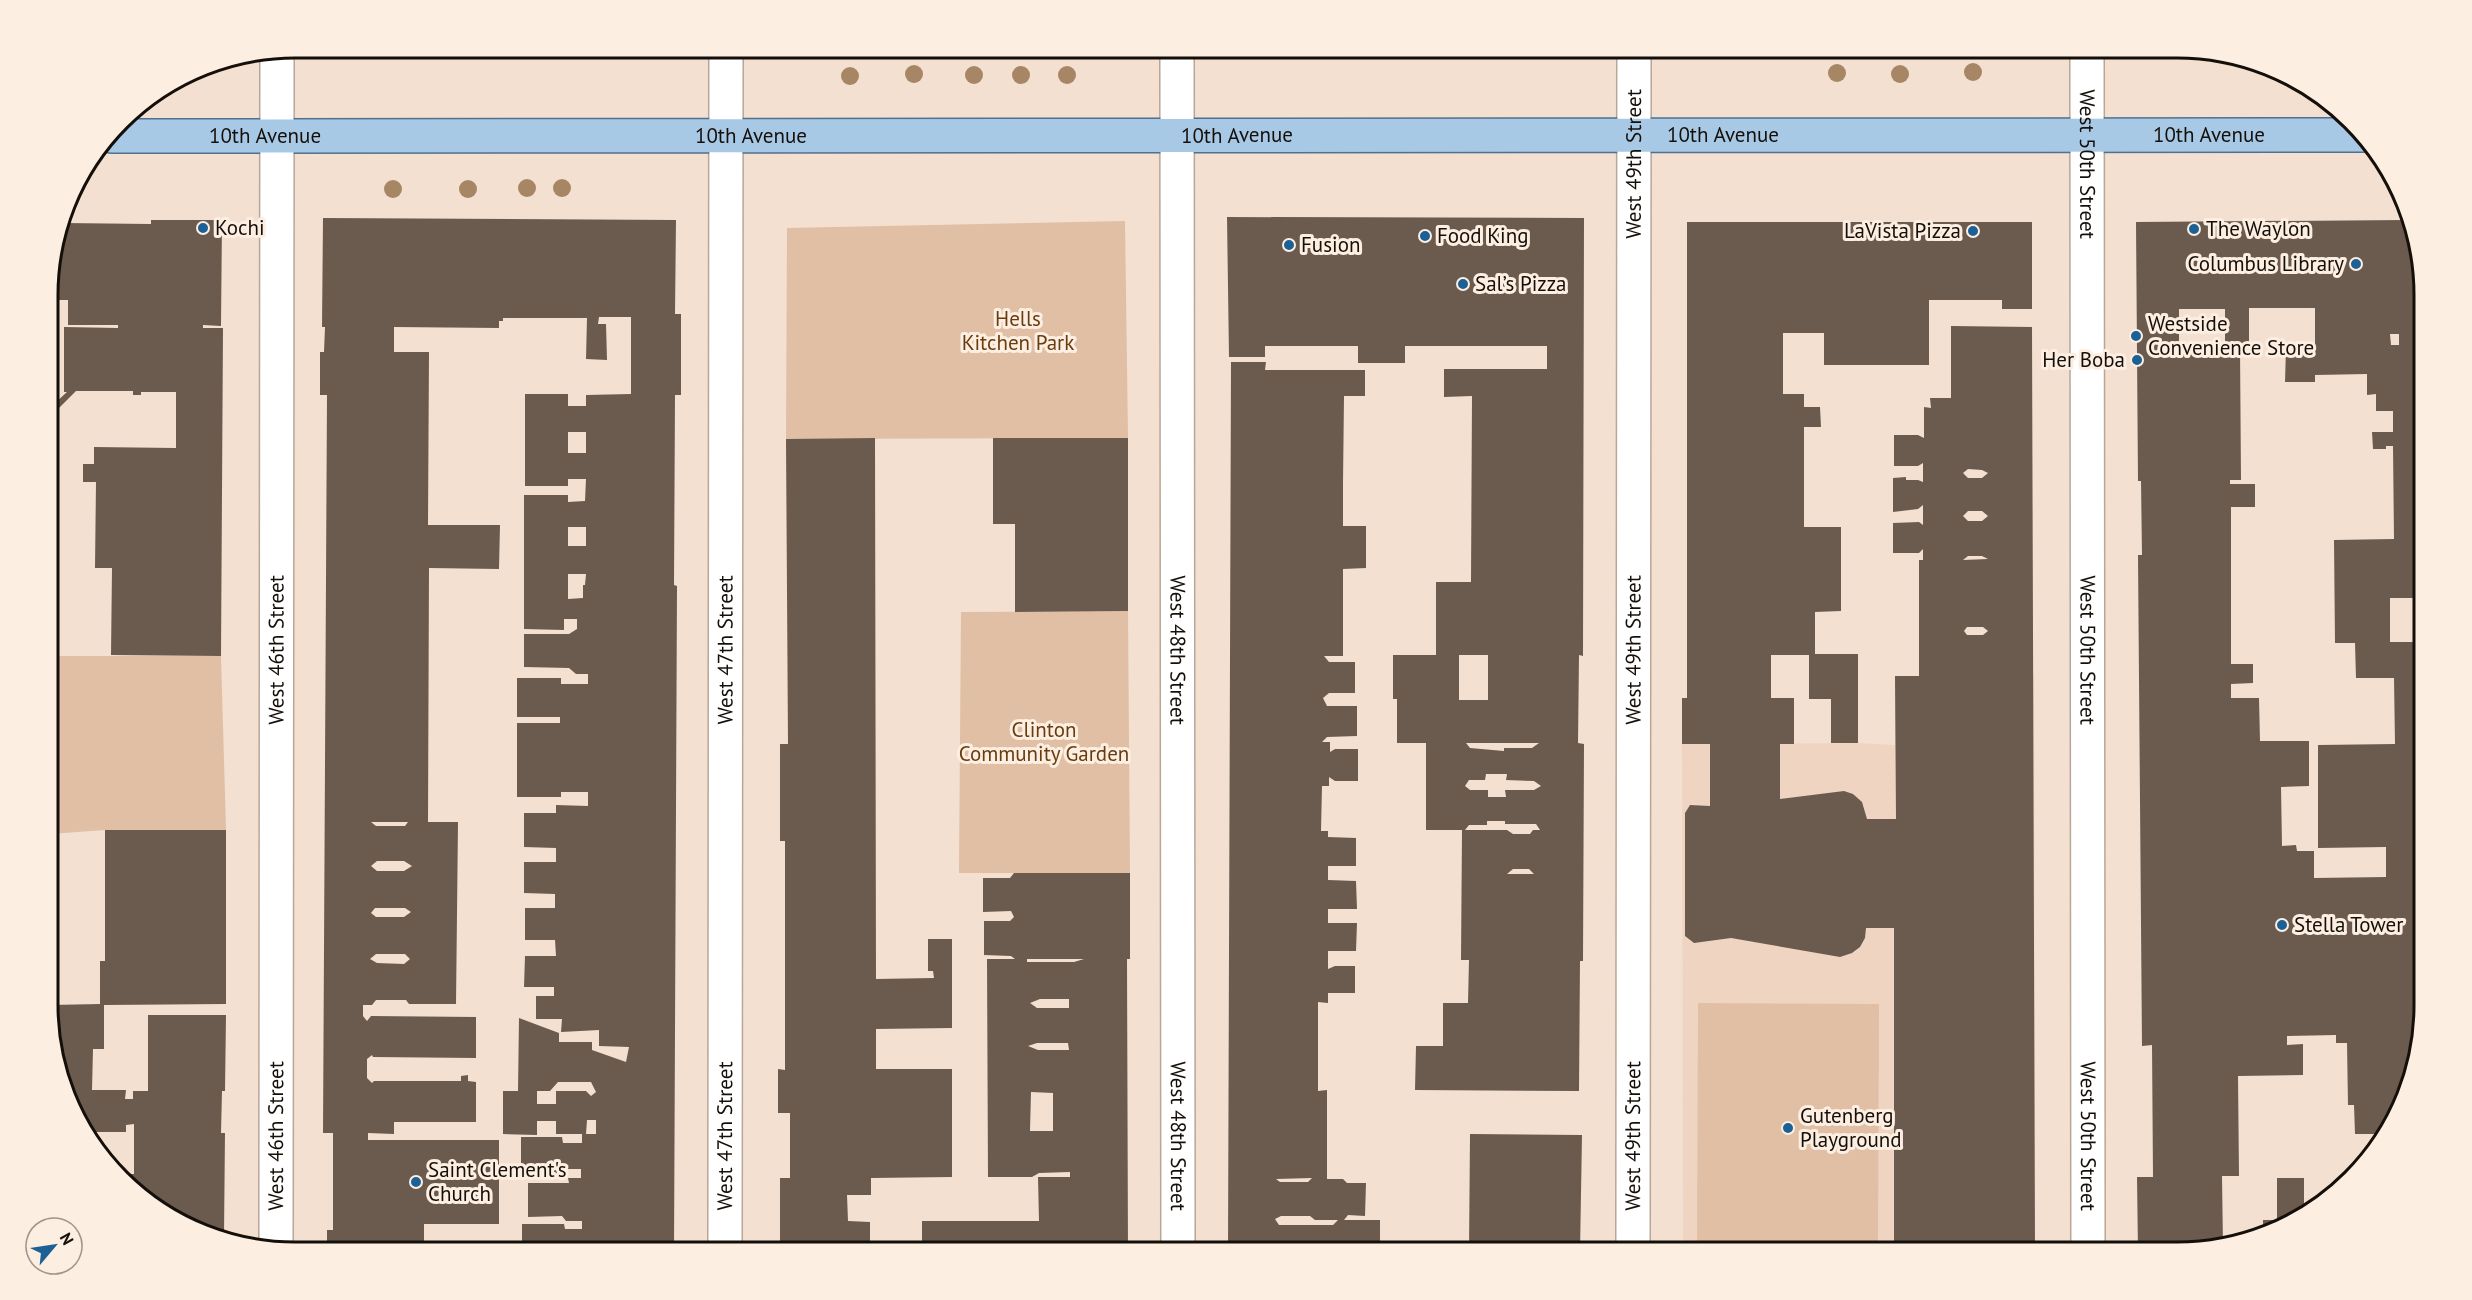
<svg xmlns="http://www.w3.org/2000/svg" width="2472" height="1300" viewBox="0 0 2472 1300" font-family="'PT Sans',sans-serif">
	<style>
		.built { fill: #efd5c1 }
		.green { fill: #e0bfa4 }
		.building { fill: #6b5b4e; fill-rule: evenodd }
		.lines { fill: none; stroke-linecap: round; stroke-linejoin: round }
		.street-casing { stroke: #b8a698; stroke-width: 36 }
		.secondary-casing { stroke: #b8a698; stroke-width: 36 }
		.primary-casing { stroke: #4f708e; stroke-width: 36 }
		.street { stroke: #fff; stroke-width: 33 }
		.secondary { stroke: #fff; stroke-width: 33 }
		.primary { stroke: #a8c9e6; stroke-width: 33 }
		.tree { fill: #a78666 }
		.poi-dot { fill: #1c6196; stroke: #fdeee2; stroke-width: 2 }
		.labels { text-anchor: middle; stroke-width: 6; stroke-linejoin: round; paint-order: stroke }
		.street-label { font-size: 21px; fill: #150f0a; stroke: #fdeee2 }
		.poi-label { font-size: 21px; fill: #150f0a; stroke: #fdeee2; text-anchor: start }
		.park-label { font-size: 21px; fill: #693c0e; stroke: #fdeee2 }
		.rim { fill: none; stroke: #150f0a; stroke-width: 3 }
	</style>
	<rect width="100%" height="100%" fill="#f3e0d1"/>
	<polygon class="built" points="1895,676 2034,676 2035,1252 1683,1252 1682,744 1858,743 1895,745"/>
	<g class="green">
		<polygon points="1125,221 1128,438 786,439 787,228"/>
		<polygon points="1128,611 1130,873 959,873 961,612"/>
		<polygon points="49,656 221,656 226,830 105,830 50,834"/>
		<polygon points="1698,1003 1879,1004 1878,1252 1697,1252"/>
	</g>
	<g class="building">
		<polygon points="455,48 586,48 586,51 455,52"/>
		<polygon points="778,48 1129,48 1129,51 778,52"/>
		<path d="M1227 217 1584 218 1583 656 1579 655 1578 743 1584 744 1583 961H1580L1579 1091 1415 1090 1416 1046H1443V1003H1468L1469 960H1461L1462 830H1426V743H1397V699H1393V655H1436V582H1471L1472 396 1444 397V369H1547V346H1405V363H1358V346H1265V357H1229ZM1459 655H1488V700H1459ZM1466 743H1539L1532 748H1504V751L1470 748ZM1486 774H1507L1506 780 1534 781 1541 786 1534 790H1505L1506 797H1488V790H1470L1465 786 1469 780H1485ZM1487 821H1505V824H1536L1540 830H1533L1530 834H1513L1507 830H1465L1469 825H1487ZM1513 869H1529L1534 874H1507Z"/>
		<path d="M323 218 676 220 675 314H681V395H675L674 585 677 586 674 1252H522V1224H564L565 1229H582V1221H566L562 1216 528 1217V1183H569L568 1178H581V1169H565L564 1174H521V1137H562L563 1143H582V1134H556V1121H537V1135L503 1134V1091H518L519 1018 559 1033V1042H592V1050L626 1062 629 1047 599 1046V1030L561 1032 562 1019H536V996H554V987H524L525 956H556L555 940H525V908H555V894L524 893V862H556V848L524 847V813H556V805L588 806V792H561V797H517V723H560V717H517V678H561V684H588V674H576L569 668 524 667V634H569L577 629V619H564V630L524 629V495H568V502L585 501 586 479H568V486H525V394H568V406H586V395L631 394V317H599L598 324H606L607 360 586 359 587 318H503V321H499V328L394 327V352H429L428 525H500L499 569 429 568 428 822H458L456 1004H409L406 1000H376L372 1005H363V1016L367 1021 371 1016 476 1017V1058L373 1057 372 1055 367 1059V1078L372 1083 374 1081H461V1076L468 1075V1081L476 1082V1122H394V1134L368 1133V1140H499V1224H424V1252H327V1230H333V1133H323L327 395H320V352H324L325 327H322ZM568 432H586V453H568ZM568 527H586V546H568ZM568 574H586L585 585H583V598L568 599ZM371 822H408L405 826H376ZM377 861H404L412 866 404 871H377L371 866ZM375 908H405L411 912 404 917H376L371 913ZM376 954H405L410 959 404 964 377 963 370 959ZM558 1082H591L596 1092 591 1096 586 1091H556V1104H537V1091H550ZM587 1120H596V1134H586Z"/>
		<polygon points="151,220 222,220 221,326 203,325 203,328 223,328 221,656 111,655 112,568 95,568 96,482 83,482 83,464 94,464 94,447 176,448 176,392 141,392 141,395 133,395 133,391 76,391 49,418 49,404 53,405 67,392 64,392 64,327 118,328 118,325 68,325 68,300 49,300 49,279 63,223 151,224"/>
		<path d="M2406 220 2422 263 2423 598H2390V642H2423L2424 1005 2398 1114 2385 1134H2355L2354 1105H2348L2347 1043H2336V1035L2287 1036V1045L2303 1044V1075L2238 1076 2239 1176H2222L2223 1246 2193 1251 2138 1252 2137 1177H2153L2152 1045 2142 1046 2138 555H2142L2141 481H2138L2136 222ZM2249 308H2315V348H2286L2285 382H2315V375L2367 374V395L2376 394V411H2393V432H2372L2373 449H2386V446H2393L2394 539 2334 540 2335 643H2355L2356 678H2394L2395 744 2318 745V848L2386 847V877L2314 878V851H2297L2296 845 2282 846 2281 787 2309 786V741H2260L2259 698H2231V684L2253 683V664H2231V507H2255V484H2230V480H2241L2240 348H2249ZM2179 309H2225V348H2179ZM2390 334H2399V345H2391Z"/>
		<path d="M1687 222H2032V309H2002V300H1929V365H1824V333H1783V394H1804V407H1820L1821 427H1804V527H1841V611L1815 612V654H1858V743H1831V699H1809V655H1771V698H1794V744H1780V799L1844 791 1853 794 1862 802 1867 819H1896L1895 676H1919V560H1923V549L1919 553H1893V523L1919 522 1923 525V505L1918 509 1893 512V478L1906 477V480H1918L1923 482V463L1918 466H1894V435H1918L1924 438V407L1931 408 1930 398H1951V326L2032 327 2035 1252H1894V928H1866L1865 938 1860 947 1852 953 1840 957 1731 938 1694 943 1685 936V813L1690 805 1710 806V744H1682V698H1687ZM1968 469 1982 470 1988 473 1982 478H1968L1963 473ZM1968 511H1982L1988 516 1982 521H1968L1963 516ZM1968 556H1982L1988 559 1963 560ZM1967 627H1983L1988 631 1983 635H1967L1964 631Z"/>
		<path d="M1231 362H1266L1265 370H1365V396H1344L1343 483V526H1366V568L1343 569V656H1324L1329 662H1355V693H1329L1323 698 1327 706H1357V736L1327 737 1322 742H1330V752L1335 749H1358V781H1335L1329 777V786H1322L1321 831H1328V837L1356 838V866H1328V880L1356 881 1357 909H1328V923H1357L1356 951H1328V969L1335 966H1355V993H1328V1003L1318 1002V1091L1327 1090V1179H1343L1347 1183H1366L1365 1216 1348 1215 1344 1220H1380V1252H1228ZM1312 1178 1308 1182H1280L1276 1179ZM1281 1216H1310L1315 1220H1338L1333 1225H1279L1275 1219Z"/>
		<polygon points="875,438 876,979 934,978 933,971 928,971 928,939 952,939 952,1028 876,1029 876,1069 952,1069 952,1177 871,1178 871,1195 847,1195 848,1221 870,1222 870,1252 780,1252 780,1178 790,1178 790,1113 778,1113 778,1069 785,1070 785,841 780,841 780,744 788,744 786,439"/>
		<polygon points="993,438 1128,438 1128,611 1015,612 1015,524 993,524"/>
		<polygon points="105,830 226,830 226,1004 104,1005 104,1049 93,1049 92,1090 126,1090 125,1099 133,1099 133,1091 148,1091 148,1015 226,1015 225,1091 222,1091 221,1133 225,1133 224,1235 186,1226 134,1192 134,1178 130,1178 130,1174 134,1174 134,1124 126,1125 126,1132 91,1132 91,1144 77,1108 77,1094 74,1094 74,1090 70,1090 50,1037 50,1005 100,1004 100,961 105,961"/>
		<path d="M1014 873H1130V959H1127L1128 1252H922V1221H1039L1038 1177H1070V1172L1039 1173 1032 1177H988L987 959H1015L1011 956 984 955V921H1010L1014 917 1011 911 983 912V878H1010ZM1027 959H1084L1074 962H1027ZM1040 999H1069V1008H1037L1030 1003ZM1037 1043H1068L1069 1050H1038L1028 1046ZM1031 1092 1053 1093V1131H1030Z"/>
		<polygon points="1470,1134 1582,1135 1580,1252 1469,1252"/>
		<polygon points="2277,1178 2304,1178 2304,1215 2263,1235 2263,1220 2277,1220"/>
	</g>
	<g class="lines">
		<defs>
			<g id="street">
				<path id="s1" d="M1177 48 1178 1252"/>
				<path id="s2" d="M725 1252 726 48"/>
			</g>
			<g id="secondary">
				<path id="s3" d="M2087 48 2088 1252"/>
				<path id="s4" d="M276 1247 277 52"/>
				<path id="s5" d="M1633 1252 1634 48"/>
			</g>
			<g id="primary">
				<path id="s6" d="M112 136 2363 135"/>
			</g>
		</defs>
		<use href="#street" class="street-casing"/>
		<use href="#secondary" class="secondary-casing"/>
		<use href="#primary" class="primary-casing"/>
		<use href="#street" class="street"/>
		<use href="#secondary" class="secondary"/>
		<use href="#primary" class="primary"/>
	</g>
	<g class="tree">
		<circle cx="1973" cy="72" r="9"/>
		<circle cx="1837" cy="73" r="9"/>
		<circle cx="914" cy="74" r="9"/>
		<circle cx="1900" cy="74" r="9"/>
		<circle cx="974" cy="75" r="9"/>
		<circle cx="1021" cy="75" r="9"/>
		<circle cx="1067" cy="75" r="9"/>
		<circle cx="850" cy="76" r="9"/>
		<circle cx="527" cy="188" r="9"/>
		<circle cx="562" cy="188" r="9"/>
		<circle cx="393" cy="189" r="9"/>
		<circle cx="468" cy="189" r="9"/>
	</g>
	<g class="poi-dot">
		<circle cx="203" cy="228" r="6"/>
		<circle cx="2194" cy="229" r="6"/>
		<circle cx="1973" cy="231" r="6"/>
		<circle cx="1425" cy="236" r="6"/>
		<circle cx="1289" cy="245" r="6"/>
		<circle cx="2356" cy="264" r="6"/>
		<circle cx="1463" cy="284" r="6"/>
		<circle cx="2136" cy="336" r="6"/>
		<circle cx="2137" cy="360" r="6"/>
		<circle cx="2282" cy="925" r="6"/>
		<circle cx="1788" cy="1128" r="6"/>
		<circle cx="416" cy="1182" r="6"/>
	</g>
	<g class="labels">
		<g class="street-label">
			<text dy="7" stroke="none"><textPath href="#s6" startOffset="639">10th Avenue</textPath></text>
			<text dy="7" stroke="none"><textPath href="#s6" startOffset="2097">10th Avenue</textPath></text>
			<text dy="7" stroke="none"><textPath href="#s6" startOffset="153">10th Avenue</textPath></text>
			<text dy="7" stroke="none"><textPath href="#s6" startOffset="1125">10th Avenue</textPath></text>
			<text dy="7" stroke="none"><textPath href="#s6" startOffset="1611">10th Avenue</textPath></text>
			<text dy="7" stroke="none"><textPath href="#s5" startOffset="1088">West 49th Street</textPath></text>
			<text dy="7" stroke="none"><textPath href="#s3" startOffset="116">West 50th Street</textPath></text>
			<text dy="7" stroke="none"><textPath href="#s4" startOffset="597">West 46th Street</textPath></text>
			<text dy="7" stroke="none"><textPath href="#s2" startOffset="602">West 47th Street</textPath></text>
			<text dy="7" stroke="none"><textPath href="#s1" startOffset="602">West 48th Street</textPath></text>
			<text dy="7" stroke="none"><textPath href="#s5" startOffset="602">West 49th Street</textPath></text>
			<text dy="7" stroke="none"><textPath href="#s3" startOffset="602">West 50th Street</textPath></text>
			<text dy="7" stroke="none"><textPath href="#s4" startOffset="111">West 46th Street</textPath></text>
			<text dy="7" stroke="none"><textPath href="#s2" startOffset="116">West 47th Street</textPath></text>
			<text dy="7" stroke="none"><textPath href="#s1" startOffset="1088">West 48th Street</textPath></text>
			<text dy="7" stroke="none"><textPath href="#s5" startOffset="116">West 49th Street</textPath></text>
			<text dy="7" stroke="none"><textPath href="#s3" startOffset="1088">West 50th Street</textPath></text>
		</g>
		<g class="poi-label">
			<text x="215" y="235">Kochi</text>
			<text x="2206" y="236">The Waylon</text>
			<text x="1961" y="238" text-anchor="end">LaVista Pizza</text>
			<text x="1437" y="243">Food King</text>
			<text x="1301" y="252">Fusion</text>
			<text x="2344" y="271" text-anchor="end">Columbus Library</text>
			<text x="1475" y="291">Sal’s Pizza</text>
			<text x="2148" y="331">Westside<tspan x="2148" dy="24">Convenience Store</tspan></text>
			<text x="2125" y="367" text-anchor="end">Her Boba</text>
			<text x="2294" y="932">Stella Tower</text>
			<text x="1800" y="1123">Gutenberg<tspan x="1800" dy="24">Playground</tspan></text>
			<text x="428" y="1177">Saint Clement's<tspan x="428" dy="24">Church</tspan></text>
		</g>
		<g class="park-label">
			<text x="1018" y="326">Hells<tspan x="1018" dy="24">Kitchen Park</tspan></text>
			<text x="1044" y="737">Clinton<tspan x="1044" dy="24">Community Garden</tspan></text>
		</g>
	</g>
	<path d="M0 0H2472V1300H0ZM295 58H2177A237 237 0 0 1 2414 295V1005A237 237 0 0 1 2177 1242H295A237 237 0 0 1 58 1005V295A237 237 0 0 1 295 58Z" fill="#fdeee2" fill-rule="evenodd"/>
	<path class="rim" d="M295 58H2177A237 237 0 0 1 2414 295V1005A237 237 0 0 1 2177 1242H295A237 237 0 0 1 58 1005V295A237 237 0 0 1 295 58Z"/>
	<g transform="translate(54 1246) rotate(61)"><circle r="28" fill="#fdeee2" stroke="#a0958c" stroke-width="1.5"/>
	<path d="M0-4.5L10 22L0 15L-10 22Z" fill="#1c6196"/>
	<text y="-9" font-size="16" font-weight="bold" text-anchor="middle" fill="#150f0a">N</text>
	</g>
</svg>
